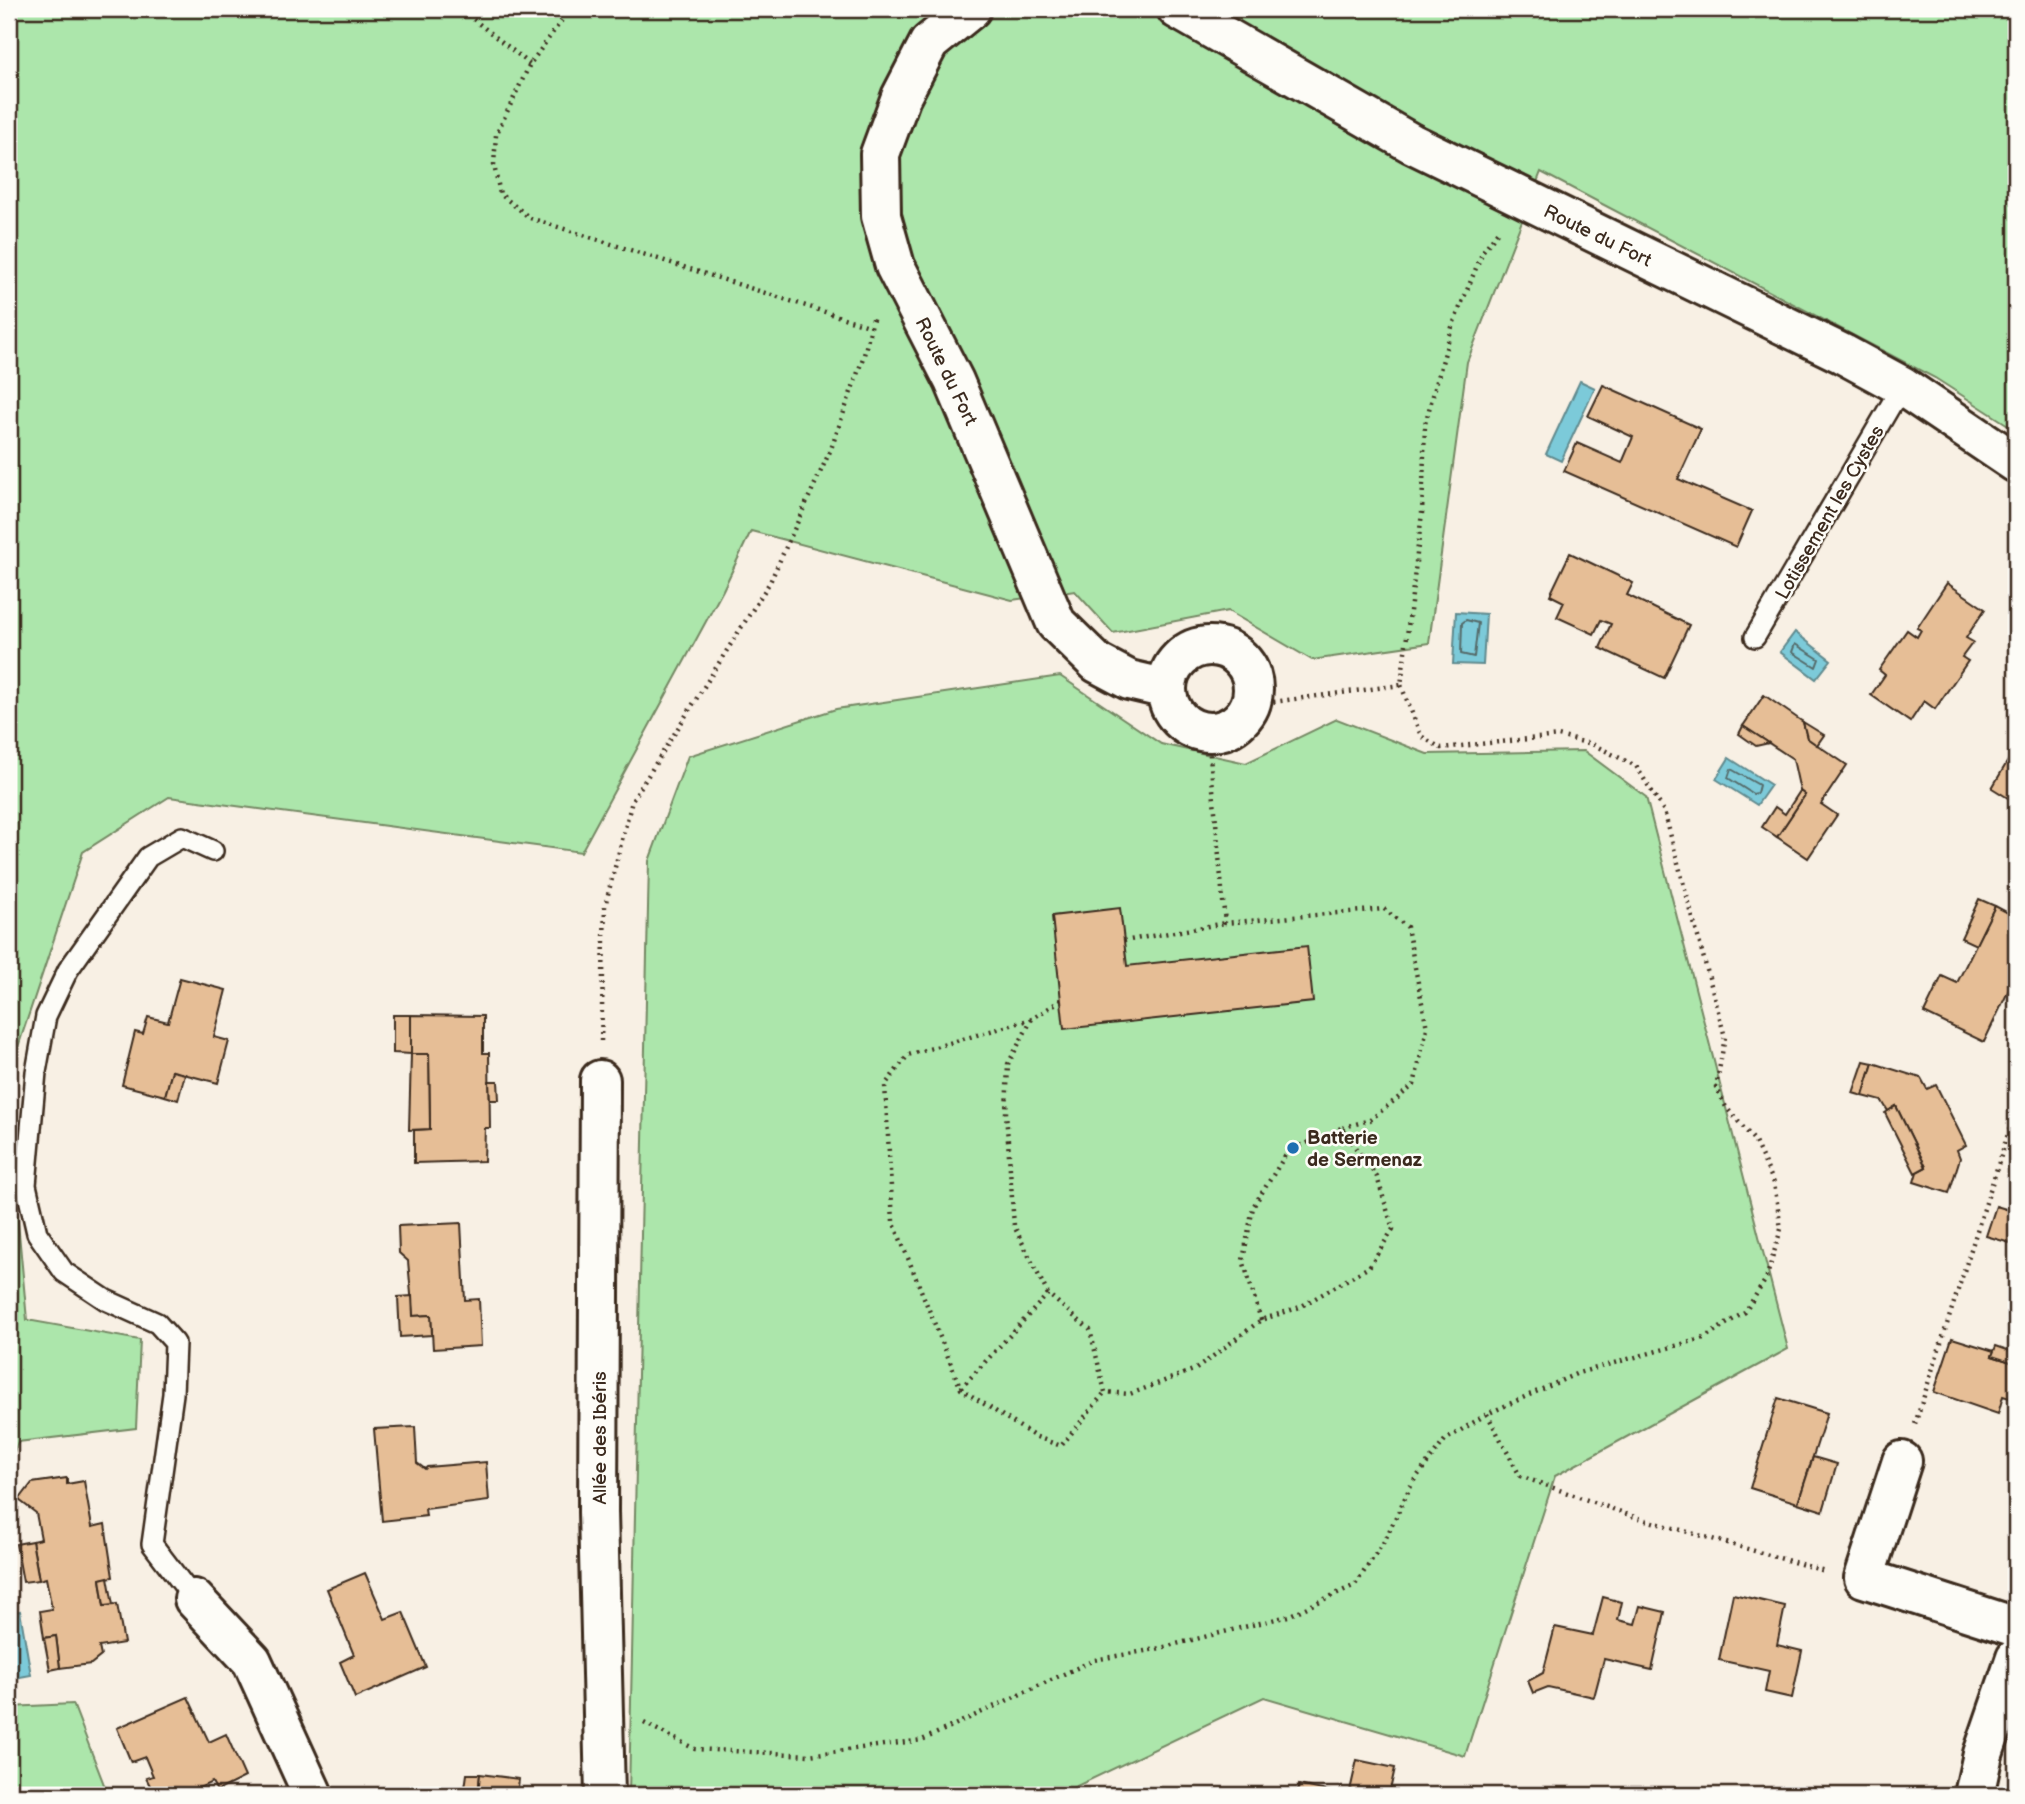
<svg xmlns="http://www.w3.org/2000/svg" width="2025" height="1804" viewBox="0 0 2025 1804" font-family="'Balsamiq Sans',sans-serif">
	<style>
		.green { fill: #ace6ab; stroke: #748864; stroke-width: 2 }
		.water { fill: #7bcad9; stroke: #618a8e; stroke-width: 2 }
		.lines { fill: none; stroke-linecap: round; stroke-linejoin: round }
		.shore { stroke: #556a69; stroke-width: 2 }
		.building { fill: #e6be96; stroke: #3b2a1e; stroke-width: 2 }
		.lane-casing { stroke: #3b2a1e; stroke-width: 24 }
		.street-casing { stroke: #3b2a1e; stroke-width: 44 }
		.path { stroke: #3b2a1e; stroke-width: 4.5; stroke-dasharray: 2 5; stroke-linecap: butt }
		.lane { stroke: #fdfcf7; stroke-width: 19 }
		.street { stroke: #fdfcf7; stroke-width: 38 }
		.poi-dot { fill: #1f6fb2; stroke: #fdfcf7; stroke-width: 2.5 }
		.labels { text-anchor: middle; stroke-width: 5; stroke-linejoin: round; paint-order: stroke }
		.street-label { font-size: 19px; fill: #3b2a1e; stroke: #fdfcf7 }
		.poi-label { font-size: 19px; font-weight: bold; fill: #3b2a1e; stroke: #fdfcf7; text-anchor: start }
	</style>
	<rect width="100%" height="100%" fill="#f8f0e4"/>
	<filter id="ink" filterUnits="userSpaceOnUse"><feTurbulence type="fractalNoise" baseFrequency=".0143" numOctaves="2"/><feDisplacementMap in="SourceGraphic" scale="14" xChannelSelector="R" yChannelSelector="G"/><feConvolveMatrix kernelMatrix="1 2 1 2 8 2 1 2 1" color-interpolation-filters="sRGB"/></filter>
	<g filter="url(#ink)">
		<g class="green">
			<polygon points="9,9 2016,9 2016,430 1935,378 1541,172 1467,362 1429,643 1312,660 1228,611 1113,633 1075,591 1012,600 751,531 723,590 581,852 169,797 83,852 11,1068 15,1190 27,1320 140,1340 136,1428 18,1442 9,1465"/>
			<polygon points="1060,676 1161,744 1246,763 1337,719 1427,754 1584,751 1646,797 1788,1349 1555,1476 1465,1756 1264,1697 1058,1795 629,1795 649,861 688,756 836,709"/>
			<polygon points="73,1704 108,1795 9,1795 9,1707"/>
		</g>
		<g class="water">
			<polygon points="1580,381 1595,388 1561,461 1546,454"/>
			<polygon points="1456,612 1486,614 1483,665 1453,664"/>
			<polygon points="1795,632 1831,660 1816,679 1780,652"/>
			<polygon points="1729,758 1771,785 1757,805 1716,779"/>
			<polygon points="20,1611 31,1675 9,1679 9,1613"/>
		</g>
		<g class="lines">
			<g class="shore">
				<polygon points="1466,620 1478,623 1474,657 1461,654 1462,623"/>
				<polygon points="1795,644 1819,659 1816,667 1792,652"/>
				<polygon points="1731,769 1759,785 1757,793 1753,794 1728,778"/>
			</g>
		</g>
		<g class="building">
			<polygon points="1603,385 1701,429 1678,479 1752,511 1736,547 1564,471 1577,443 1622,463 1633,437 1588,416"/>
			<polygon points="1570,553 1633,583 1627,595 1689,625 1664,678 1600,648 1611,624 1601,620 1594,634 1557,617 1564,602 1550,595"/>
			<polygon points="1947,583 1985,609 1966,638 1973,642 1962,657 1968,661 1935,709 1924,701 1910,722 1871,695 1885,675 1879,670 1907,630 1917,637 1921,630 1917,628"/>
			<polygon points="1764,695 1803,722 1807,738 1847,765 1821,804 1837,815 1808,858 1777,837 1805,795 1800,791 1793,759 1743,726"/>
			<polygon points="1803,722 1824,735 1817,745 1807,738"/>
			<polygon points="1743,726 1769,743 1756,746 1739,734"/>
			<polygon points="2016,747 2016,803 1992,788"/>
			<polygon points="1800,791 1805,795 1777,837 1762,827 1775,807 1785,814"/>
			<polygon points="1979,899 1995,906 1976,945 1961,938"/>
			<polygon points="1995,906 2016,917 2016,975 1984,1042 1924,1013 1942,976 1957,983"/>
			<polygon points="1120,908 1127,966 1307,946 1313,1002 1064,1029 1052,916"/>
			<polygon points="180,978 226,990 214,1037 229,1041 218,1083 172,1071 165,1096 122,1085 135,1032 143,1034 148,1017 168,1022"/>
			<polygon points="393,1015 411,1015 411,1054 393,1053"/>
			<polygon points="411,1015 483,1016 483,1053 489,1053 490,1128 485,1128 484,1161 414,1163 414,1130 430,1129 429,1054 411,1054"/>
			<polygon points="411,1054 429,1054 430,1129 409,1130"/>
			<polygon points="1864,1061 1873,1063 1863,1096 1853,1093"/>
			<polygon points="1873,1063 1921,1078 1927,1089 1936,1085 1966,1145 1957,1150 1960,1158 1949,1193 1914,1182 1917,1172 1926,1167 1896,1106 1888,1111 1882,1101 1863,1096"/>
			<polygon points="172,1071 185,1074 178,1100 165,1096"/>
			<polygon points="489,1081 498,1081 499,1100 490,1100"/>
			<polygon points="1896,1106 1926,1167 1915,1173 1885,1113"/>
			<polygon points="1996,1206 2016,1212 2010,1243 1986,1236"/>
			<polygon points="461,1223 465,1300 479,1299 481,1346 433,1349 431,1315 413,1316 408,1261 399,1253 398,1226"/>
			<polygon points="412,1296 413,1316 431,1315 432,1335 400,1337 398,1297"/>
			<polygon points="1952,1338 1994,1351 1992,1356 2014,1363 2016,1356 2016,1400 2003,1396 1998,1414 1934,1392"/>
			<polygon points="1996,1346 2016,1353 2014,1363 1992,1356"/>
			<polygon points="1778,1398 1827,1413 1798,1503 1750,1488"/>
			<polygon points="415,1427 417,1463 425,1469 427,1467 486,1462 489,1501 425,1509 426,1516 382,1521 374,1429"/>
			<polygon points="1813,1457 1837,1464 1823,1511 1798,1503"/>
			<polygon points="67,1478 67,1484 84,1481 92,1527 105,1524 113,1577 100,1579 104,1606 117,1604 124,1643 99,1647 101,1656 91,1664 60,1668 56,1636 44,1638 40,1611 52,1609 46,1578 39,1580 32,1541 41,1539 36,1513 19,1500 32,1483"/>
			<polygon points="32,1541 39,1580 23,1582 16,1544"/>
			<polygon points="365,1573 385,1619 403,1612 426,1667 355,1698 340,1662 354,1655 327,1589"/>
			<polygon points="108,1577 113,1605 104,1606 100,1579"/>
			<polygon points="1733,1594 1785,1606 1777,1645 1802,1651 1792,1698 1765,1692 1769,1671 1719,1660"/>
			<polygon points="1603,1597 1622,1602 1618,1620 1635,1624 1640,1606 1665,1612 1652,1670 1604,1659 1594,1697 1548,1687 1533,1693 1528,1681 1543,1673 1555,1627 1593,1635"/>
			<polygon points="56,1636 60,1668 50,1670 44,1638"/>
			<polygon points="188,1697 209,1742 226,1734 245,1777 217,1791 212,1782 184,1795 155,1795 146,1778 153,1776 145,1757 131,1762 117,1728"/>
			<polygon points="1357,1760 1395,1768 1389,1795 1349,1795"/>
			<polygon points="467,1774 480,1774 478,1795 464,1795"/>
			<polygon points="480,1774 519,1779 517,1795 478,1795"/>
			<polygon points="1299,1785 1346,1795 1297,1795"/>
		</g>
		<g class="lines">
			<defs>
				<g id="lane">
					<polyline points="1755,637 1902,386"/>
					<polyline points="194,1599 152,1544 173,1394 175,1343 157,1323 106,1300 64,1272 37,1233 26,1185 36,1072 46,1016 68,970 148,857 182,837 213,851"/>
				</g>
				<g id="street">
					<polyline points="971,9 929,43 901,97 880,154 881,216 895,266 954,381 1056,623 1097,663 1129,680 1159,687 1167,685"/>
					<polyline points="1177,9 1411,143 1843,354 1902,386 2016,463"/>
					<circle cx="1210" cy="689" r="43"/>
					<polyline points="600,1080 598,1512 605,1795"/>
					<polyline points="1902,1461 1864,1578 2016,1627"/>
					<polyline points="194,1599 252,1661 313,1795"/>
					<polyline points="1974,1795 1983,1754 2016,1658"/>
				</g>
			</defs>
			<use href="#lane" class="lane-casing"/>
			<use href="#street" class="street-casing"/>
			<g class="path">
				<polyline points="570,9 530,64 496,135 494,165 500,194 530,218 869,326"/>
				<polyline points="468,15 530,64"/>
				<polyline points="1254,687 1265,703 1401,685 1422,513 1425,424 1452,327 1483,251 1499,230"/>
				<polyline points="1124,941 1225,923"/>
				<polyline points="1061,1000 1032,1019 1008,1064 1006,1113 1014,1226 1048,1294 1090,1330 1105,1392 1130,1394 1196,1369 1261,1320 1300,1307 1369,1267 1393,1229 1377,1177 1341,1128 1370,1120 1414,1085 1427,1028 1407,927 1384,909 1225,923 1208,733"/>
				<polyline points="1032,1019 908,1055 885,1085 893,1221 961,1389 1034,1436 1061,1446 1105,1392"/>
				<polyline points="601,1041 605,906 632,801 770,582 831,449 864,355 874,315"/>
				<polyline points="1261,1320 1243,1260 1253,1207 1288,1151 1341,1128"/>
				<polyline points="961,1388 1048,1294"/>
				<polyline points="1487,1414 1520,1476 1635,1517 1825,1571"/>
				<polyline points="1915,1424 2016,1109"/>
				<polyline points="644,1723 695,1749 809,1755 922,1740 1094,1660 1156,1649 1288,1616 1355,1585 1385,1540 1412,1483 1445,1440 1487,1414 1578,1373 1704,1338 1745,1312 1766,1279 1781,1229 1774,1183 1754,1140 1726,1107 1716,1087 1725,1037 1664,811 1636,766 1592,744 1558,736 1441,748 1421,736 1401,685"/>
			</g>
			<use href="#lane" class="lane"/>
			<use href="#street" class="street"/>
		</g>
	</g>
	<circle class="poi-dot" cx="1293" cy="1148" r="7"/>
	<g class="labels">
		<g class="street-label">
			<text transform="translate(1598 235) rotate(26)" y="7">Route du Fort</text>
			<text transform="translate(947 371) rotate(64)" y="7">Route du Fort</text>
			<text transform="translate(1829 512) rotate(-60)" y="7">Lotissement les Cystes</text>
			<text transform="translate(599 1438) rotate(-90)" y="7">Allée des Ibéris</text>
		</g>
		<g class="poi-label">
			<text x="1307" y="1144">Batterie<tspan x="1307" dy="22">de Sermenaz</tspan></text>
		</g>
	</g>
	<rect width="2025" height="1804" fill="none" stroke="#fdfcf7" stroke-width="35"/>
	<rect x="18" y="18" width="1990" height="1769" fill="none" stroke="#3b2a1e" stroke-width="2.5" filter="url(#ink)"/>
</svg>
